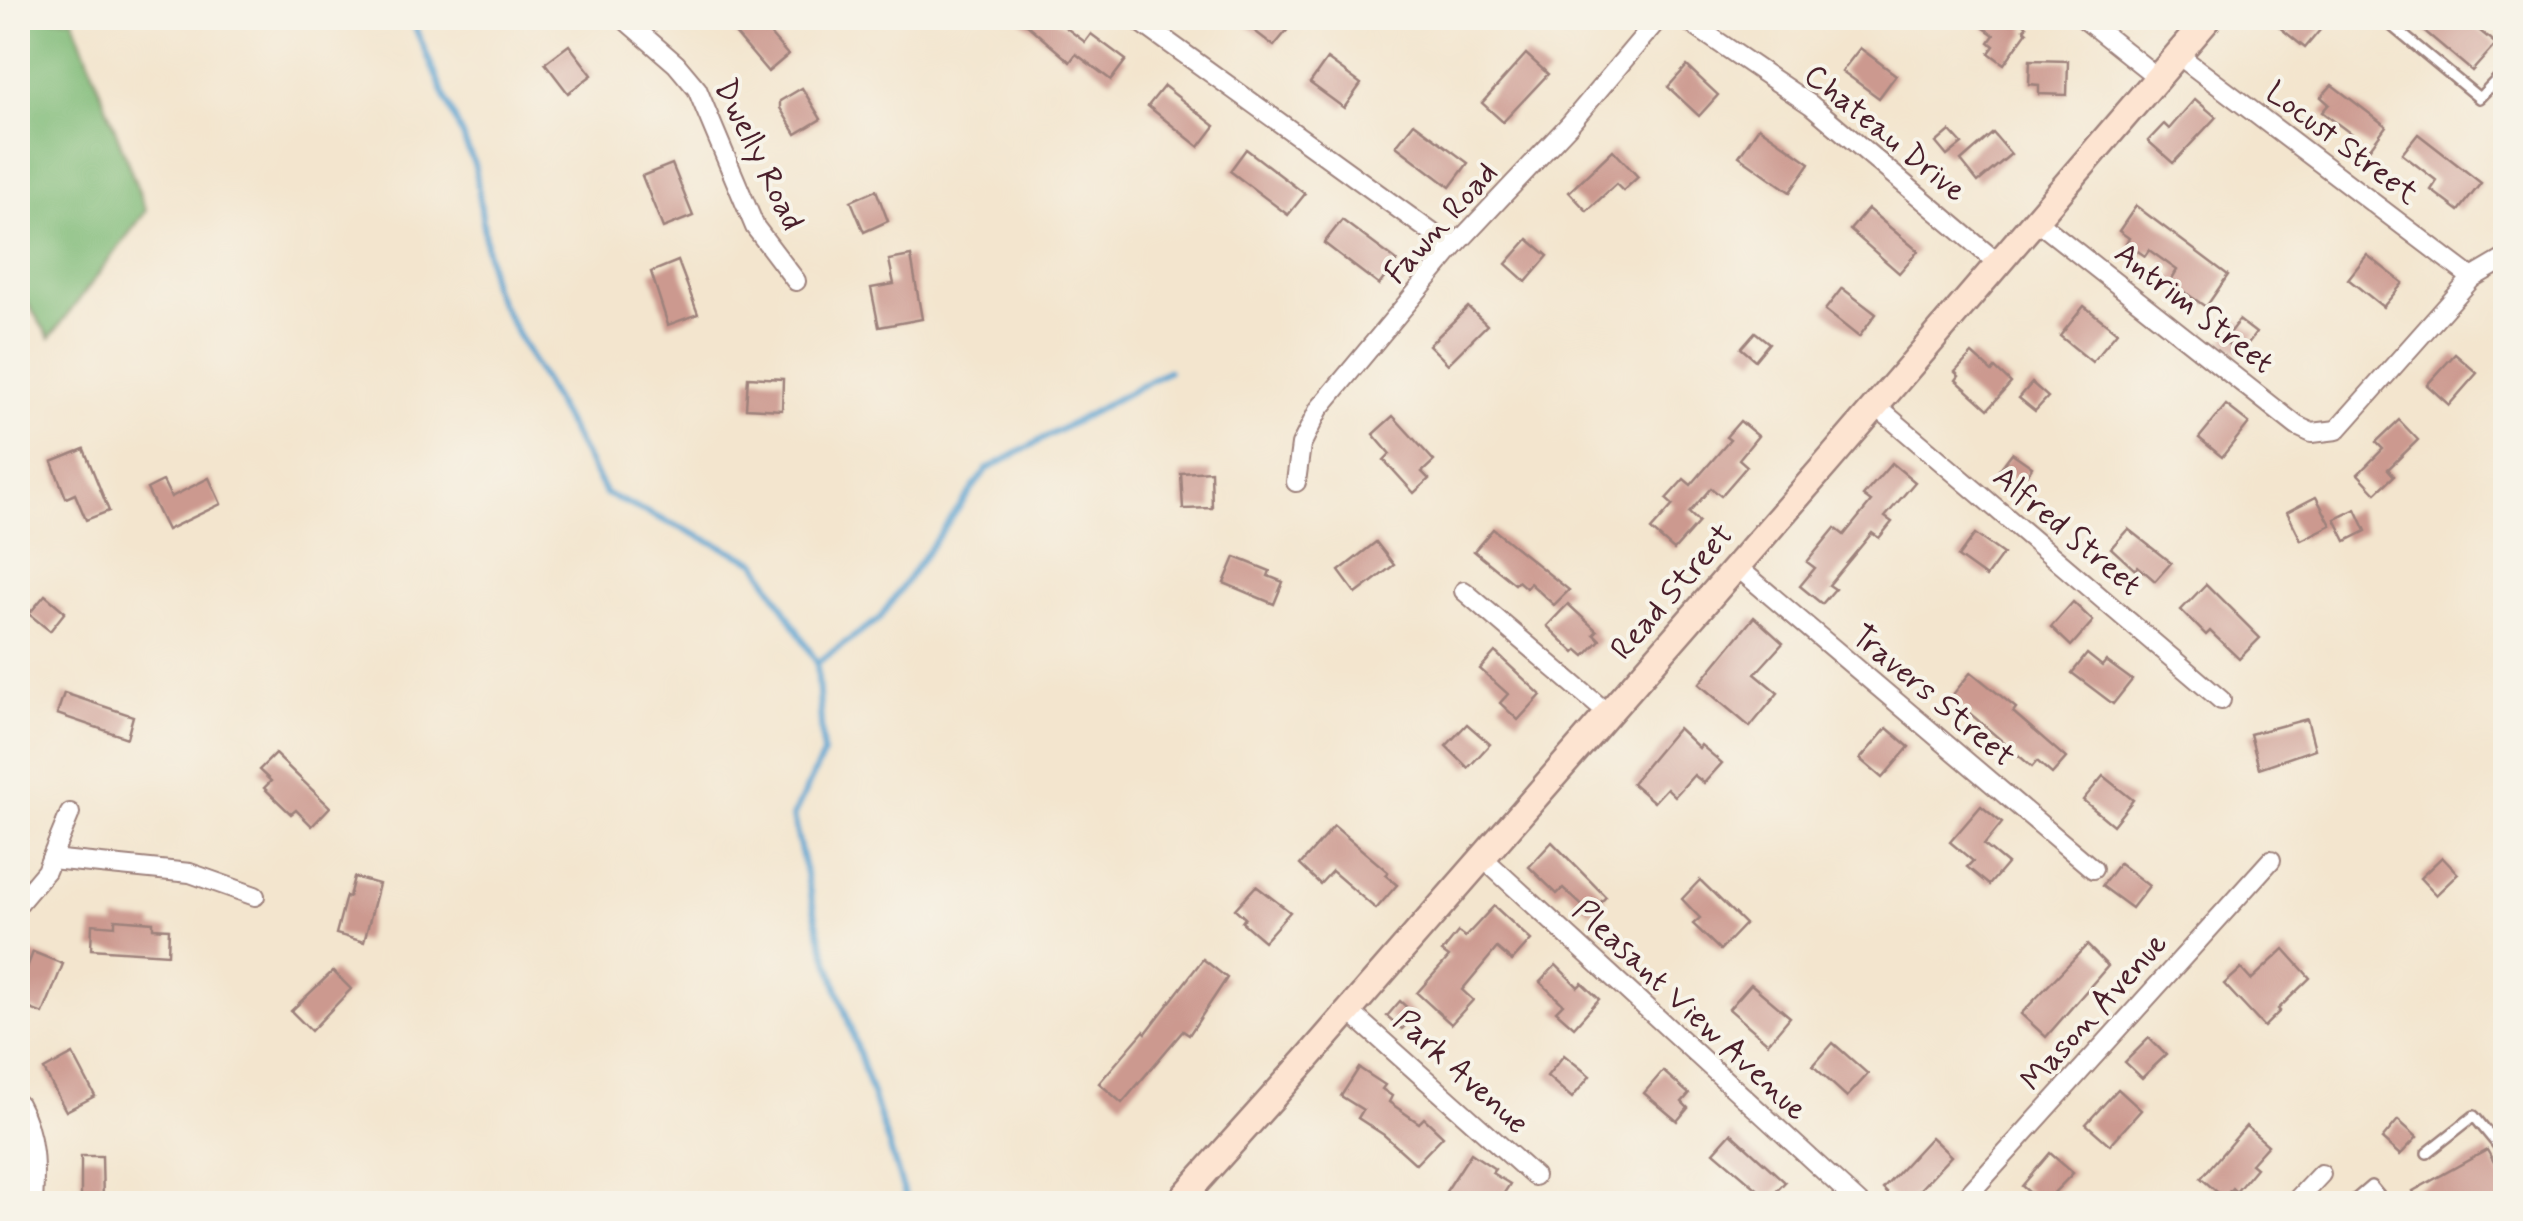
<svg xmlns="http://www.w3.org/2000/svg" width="2523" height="1221" viewBox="0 0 2523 1221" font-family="Mynerve,sans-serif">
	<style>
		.forest { fill: #82bc7a; stroke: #666e52; stroke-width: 2.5 }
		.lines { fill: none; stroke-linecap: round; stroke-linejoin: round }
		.stream { stroke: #58a1cf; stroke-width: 6 }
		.building { fill: #cc998f }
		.service-casing { stroke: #9e827c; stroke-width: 14 }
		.minor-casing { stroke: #9e827c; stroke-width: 22 }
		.secondary-casing { stroke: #9e827c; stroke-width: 30 }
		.service { stroke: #fff; stroke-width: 9 }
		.minor { stroke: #fff; stroke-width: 18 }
		.secondary { stroke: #fde4d1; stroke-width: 25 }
		.labels { text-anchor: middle; stroke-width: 8; stroke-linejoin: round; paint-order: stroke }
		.street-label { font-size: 32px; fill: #4a1f2b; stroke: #f7f3e8 }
	</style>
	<rect width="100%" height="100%" fill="#f7f3e8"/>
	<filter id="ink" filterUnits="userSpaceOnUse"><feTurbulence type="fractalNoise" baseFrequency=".01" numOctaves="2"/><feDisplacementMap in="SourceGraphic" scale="20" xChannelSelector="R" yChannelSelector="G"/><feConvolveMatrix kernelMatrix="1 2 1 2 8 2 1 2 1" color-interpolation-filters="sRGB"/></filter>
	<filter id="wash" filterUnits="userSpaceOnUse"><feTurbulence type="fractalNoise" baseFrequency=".0048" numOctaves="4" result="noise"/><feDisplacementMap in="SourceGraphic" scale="40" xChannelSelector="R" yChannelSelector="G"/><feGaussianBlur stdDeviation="2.25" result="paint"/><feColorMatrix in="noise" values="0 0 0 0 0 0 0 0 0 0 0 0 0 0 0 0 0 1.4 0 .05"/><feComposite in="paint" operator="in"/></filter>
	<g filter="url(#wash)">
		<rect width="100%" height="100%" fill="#f3e5ce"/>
		<polygon class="forest" points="18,18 73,18 146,211 50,338 18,289"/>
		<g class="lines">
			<g class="stream">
				<polyline points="411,18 475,166 492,288 606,494 756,562 817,663 823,755 793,817 820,935 908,1204"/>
				<polyline points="817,663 879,619 986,470 1168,371"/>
			</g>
		</g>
		<g id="blocks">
			<g class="building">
				<polygon points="722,18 756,18 788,55 768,72"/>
				<polygon points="1019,18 1053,18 1085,42 1091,34 1126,60 1111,80 1076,54 1070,62"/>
				<polygon points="1238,18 1276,18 1289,28 1274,46"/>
				<polygon points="1992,18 2016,18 2027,26 2024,29 2027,32 2004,64 1989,53 1994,46 1989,42 1994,35 1984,28"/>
				<polygon points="2268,18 2330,18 2305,48"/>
				<polygon points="2409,18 2464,18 2496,44 2472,71"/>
				<polygon points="569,45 592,75 568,93 545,63"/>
				<polygon points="1860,48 1896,75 1879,98 1842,71"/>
				<polygon points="1526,54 1548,74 1503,122 1482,103"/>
				<polygon points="1327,59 1361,84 1344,108 1310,83"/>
				<polygon points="2030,60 2068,61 2067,95 2039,94 2039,85 2029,84"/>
				<polygon points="1687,66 1718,95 1699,116 1668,87"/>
				<polygon points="2332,85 2386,126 2370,148 2322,112 2329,104 2321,97"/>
				<polygon points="1164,86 1215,126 1199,147 1148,106"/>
				<polygon points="802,88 821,119 796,134 780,108 780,101"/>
				<polygon points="2195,99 2216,117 2173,163 2148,141 2164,124 2169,129"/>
				<polygon points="1414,123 1468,163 1450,187 1396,146"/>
				<polygon points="1759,127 1810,163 1790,192 1739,156"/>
				<polygon points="1950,131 1962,144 1947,156 1936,143"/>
				<polygon points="1993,133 2011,154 1978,182 1961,161"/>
				<polygon points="2418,134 2481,183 2459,211 2431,190 2437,181 2402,154"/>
				<polygon points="1246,149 1305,194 1288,215 1230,171"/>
				<polygon points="1613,150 1638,177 1623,191 1616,184 1587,211 1569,192"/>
				<polygon points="672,164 693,216 663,228 642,176"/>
				<polygon points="876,190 888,221 864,232 851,201"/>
				<polygon points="2136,206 2228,275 2206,307 2170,282 2177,270 2149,250 2145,256 2126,243 2129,238 2119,231"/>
				<polygon points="1868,209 1918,251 1899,273 1850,230"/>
				<polygon points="1342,220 1397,261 1379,285 1324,243"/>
				<polygon points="1528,239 1548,256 1526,282 1506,264"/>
				<polygon points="2367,255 2403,283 2383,307 2348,279"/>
				<polygon points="911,256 922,319 879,327 871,288 894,284 889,260"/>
				<polygon points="678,261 698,314 668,325 651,272"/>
				<polygon points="1842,288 1876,314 1859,337 1825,310"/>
				<polygon points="2084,306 2117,332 2092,362 2060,336"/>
				<polygon points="1468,307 1487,325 1448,364 1429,345"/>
				<polygon points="2239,320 2256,333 2240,354 2223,341"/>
				<polygon points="1755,332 1769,343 1755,360 1741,348"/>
				<polygon points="1972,354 1992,372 1995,368 2011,383 1988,409 1956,380 1959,376 1955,372"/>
				<polygon points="2455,354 2477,373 2449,405 2427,385"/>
				<polygon points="748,377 783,379 782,410 746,408"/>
				<polygon points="2032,383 2048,397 2035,411 2019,398"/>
				<polygon points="2226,405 2249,423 2222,457 2199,438"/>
				<polygon points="1393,416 1434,461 1422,472 1429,479 1414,493 1384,460 1390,454 1373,434"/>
				<polygon points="2399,420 2418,440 2388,469 2394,476 2376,493 2358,474 2383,449 2376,442"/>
				<polygon points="1740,421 1758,436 1739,459 1747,466 1721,496 1711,488 1689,513 1699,522 1674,550 1651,530 1673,505 1666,499 1684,479 1691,485 1730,440 1726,437"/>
				<polygon points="84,449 109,511 86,520 75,494 66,498 52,462"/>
				<polygon points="2012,453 2032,467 2020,484 1999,470"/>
				<polygon points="1892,463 1915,482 1885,517 1892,522 1879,538 1872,533 1829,585 1835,589 1822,604 1800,586 1815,568 1807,562 1835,528 1844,535 1871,502 1863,496"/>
				<polygon points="1211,471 1212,508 1183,509 1181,473"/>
				<polygon points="209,478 221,504 167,530 147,489 163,481 171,497"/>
				<polygon points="2316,497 2331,525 2301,540 2287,512"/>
				<polygon points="2356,509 2366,531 2346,541 2335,519"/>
				<polygon points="1493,529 1569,590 1554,605 1530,583 1526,588 1518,581 1515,584 1474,551"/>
				<polygon points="2128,529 2171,563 2155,581 2138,566 2135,570 2111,548"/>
				<polygon points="1975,534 2003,554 1986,577 1958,557"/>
				<polygon points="1376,542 1394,565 1356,594 1339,571"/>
				<polygon points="1235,557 1270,571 1268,576 1283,582 1274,604 1224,583"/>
				<polygon points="2206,584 2260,638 2239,659 2210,631 2206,635 2181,610"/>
				<polygon points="45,595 65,612 50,631 29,614"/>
				<polygon points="2073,602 2093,621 2071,646 2051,627"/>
				<polygon points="1568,604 1597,631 1594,634 1600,640 1585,656 1578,650 1575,653 1547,626"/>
				<polygon points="1754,617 1783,643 1755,674 1778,693 1750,727 1699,684"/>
				<polygon points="1495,652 1541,695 1518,720 1500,703 1508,694 1480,669"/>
				<polygon points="2087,654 2102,666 2106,661 2132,680 2113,704 2072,673"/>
				<polygon points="1971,672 2016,708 2013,712 2066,758 2052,774 2037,761 2032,767 1951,697"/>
				<polygon points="64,693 133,716 127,738 57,714"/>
				<polygon points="2307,719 2315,749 2259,768 2250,734"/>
				<polygon points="1467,724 1490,744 1468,768 1446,746"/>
				<polygon points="1678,728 1699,748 1701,745 1722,763 1704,783 1694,775 1675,796 1667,788 1654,802 1632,783"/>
				<polygon points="1887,728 1909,747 1882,778 1860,759"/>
				<polygon points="275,754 330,807 312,826 296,810 291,814 264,788 271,781 259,770"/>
				<polygon points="2103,776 2133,800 2113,825 2083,800"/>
				<polygon points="1981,806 2002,823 1984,845 2007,864 1989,885 1967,867 1973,861 1950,842"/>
				<polygon points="1334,826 1388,872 1385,875 1397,885 1376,909 1332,871 1320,884 1300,865"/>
				<polygon points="1552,842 1606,897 1590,913 1563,888 1557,894 1529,867"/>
				<polygon points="2442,857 2458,874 2436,895 2420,878"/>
				<polygon points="2119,863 2149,886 2132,908 2102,886"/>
				<polygon points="354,877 379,884 364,942 336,934 346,896 349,897"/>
				<polygon points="1700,880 1745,924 1720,950 1693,924 1700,918 1682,899"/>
				<polygon points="1256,886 1290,912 1264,941 1242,922 1245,918 1235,909"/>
				<polygon points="1494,906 1531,940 1512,961 1497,948 1462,990 1473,1000 1451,1024 1417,993 1449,957 1442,952 1458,932 1465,937"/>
				<polygon points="115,919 153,922 153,928 169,929 168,954 91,949 92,924 115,926"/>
				<polygon points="2087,945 2108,966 2046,1037 2021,1014"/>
				<polygon points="2284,949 2310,978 2278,1009 2280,1011 2264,1027 2224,984 2241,969 2251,980"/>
				<polygon points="33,952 63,964 43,1014 18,1004 18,991"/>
				<polygon points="1203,959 1227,978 1189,1035 1183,1031 1122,1103 1099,1083 1144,1031 1146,1033"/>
				<polygon points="1556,965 1578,987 1582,983 1599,999 1574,1027 1556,1011 1563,1004 1540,982"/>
				<polygon points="333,971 351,989 311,1031 291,1011"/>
				<polygon points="1751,984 1790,1017 1768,1043 1729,1009"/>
				<polygon points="1400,1001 1415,1015 1402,1029 1387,1016"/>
				<polygon points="2149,1038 2166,1055 2142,1078 2125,1062"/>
				<polygon points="1833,1043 1868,1074 1847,1097 1813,1066"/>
				<polygon points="73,1054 95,1096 66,1111 44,1070"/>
				<polygon points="1564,1055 1590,1076 1572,1098 1547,1076"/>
				<polygon points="1359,1068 1385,1085 1382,1089 1392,1096 1389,1102 1419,1123 1424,1118 1443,1136 1416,1164 1384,1135 1358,1118 1363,1110 1341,1096"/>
				<polygon points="1663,1071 1689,1094 1682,1102 1688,1108 1677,1121 1644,1093"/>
				<polygon points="2118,1089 2141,1110 2110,1145 2086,1124"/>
				<polygon points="2398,1120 2417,1137 2400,1155 2382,1139"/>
				<polygon points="2246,1126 2268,1145 2251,1164 2256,1168 2236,1192 2232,1188 2224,1198 2201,1178"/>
				<polygon points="1731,1133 1785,1182 1769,1199 1714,1152"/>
				<polygon points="1931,1137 1951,1156 1906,1204 1898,1204 1883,1189"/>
				<polygon points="2487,1150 2506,1183 2506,1199 2498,1204 2420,1204 2413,1191"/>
				<polygon points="1471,1153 1495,1169 1492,1173 1510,1184 1497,1204 1478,1194 1472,1204 1461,1204 1445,1193"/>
				<polygon points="2050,1153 2073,1173 2043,1204 2022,1186"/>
				<polygon points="81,1156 102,1156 103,1204 81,1204"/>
			</g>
		</g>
	</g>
	<g filter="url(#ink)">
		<use href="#blocks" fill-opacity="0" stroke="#9e827c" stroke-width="2.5"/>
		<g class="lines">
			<defs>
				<g id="service">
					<polyline points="2399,18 2392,26 2479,98 2506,70"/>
					<polyline points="2427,1153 2474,1116 2506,1155"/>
					<polyline points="2350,1204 2371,1186 2386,1204"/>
				</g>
				<g id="minor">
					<polyline points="623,18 676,64 697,89 755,227 796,281"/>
					<polyline points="1135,18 1453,248"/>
					<polyline points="1683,18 1811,105 1999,264"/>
					<polyline points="2083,18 2157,77"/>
					<polyline points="2177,54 2472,278"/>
					<polyline points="2037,221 2297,426 2312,433 2337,430 2472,278 2506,258"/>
					<polyline points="1876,406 2221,700"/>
					<polyline points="1296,482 1301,445 1319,409 1453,248 1569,125 1659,18"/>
					<polyline points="1736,566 2093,869"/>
					<polyline points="1464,591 1607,713"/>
					<polyline points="1482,857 1860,1204"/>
					<polyline points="51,859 190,873 255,896"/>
					<polyline points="18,904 46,871 70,813"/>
					<polyline points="1349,1011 1534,1176"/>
					<path d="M18 1104C36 1136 35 1168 33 1204"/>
					<polyline points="1960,1204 2271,860"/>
					<polyline points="2293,1204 2321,1174"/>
				</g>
				<polyline id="secondary" points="1177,1204 1306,1060 1826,464 2209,18"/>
			</defs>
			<use href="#service" class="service-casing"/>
			<use href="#minor" class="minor-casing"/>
			<use href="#secondary" class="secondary-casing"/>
			<use href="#service" class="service"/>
			<use href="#minor" class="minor"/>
			<use href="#secondary" class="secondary"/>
		</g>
	</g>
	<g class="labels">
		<g class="street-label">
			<text transform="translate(1886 132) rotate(39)" y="11">Chateau Drive</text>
			<text transform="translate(2343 142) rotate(37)" y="11">Locust Street</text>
			<text transform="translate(760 154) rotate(64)" y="11">Dwelly Road</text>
			<text transform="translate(1440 222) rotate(-48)" y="11">Fawn Road</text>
			<text transform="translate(2195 307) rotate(38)" y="11">Antrim Street</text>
			<text transform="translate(2068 530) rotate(40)" y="11">Alfred Street</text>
			<text transform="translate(1671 591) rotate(-49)" y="11">Read Street</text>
			<text transform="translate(1934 695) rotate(40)" y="11">Travers Street</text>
			<text transform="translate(1691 1009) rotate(43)" y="11">Pleasant View Avenue</text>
			<text transform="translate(2093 1011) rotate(-48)" y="11">Mason Avenue</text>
			<text transform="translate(1462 1071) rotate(42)" y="11">Park Avenue</text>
		</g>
	</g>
	<rect width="2523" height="1221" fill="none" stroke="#f7f3e8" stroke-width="60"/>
</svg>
